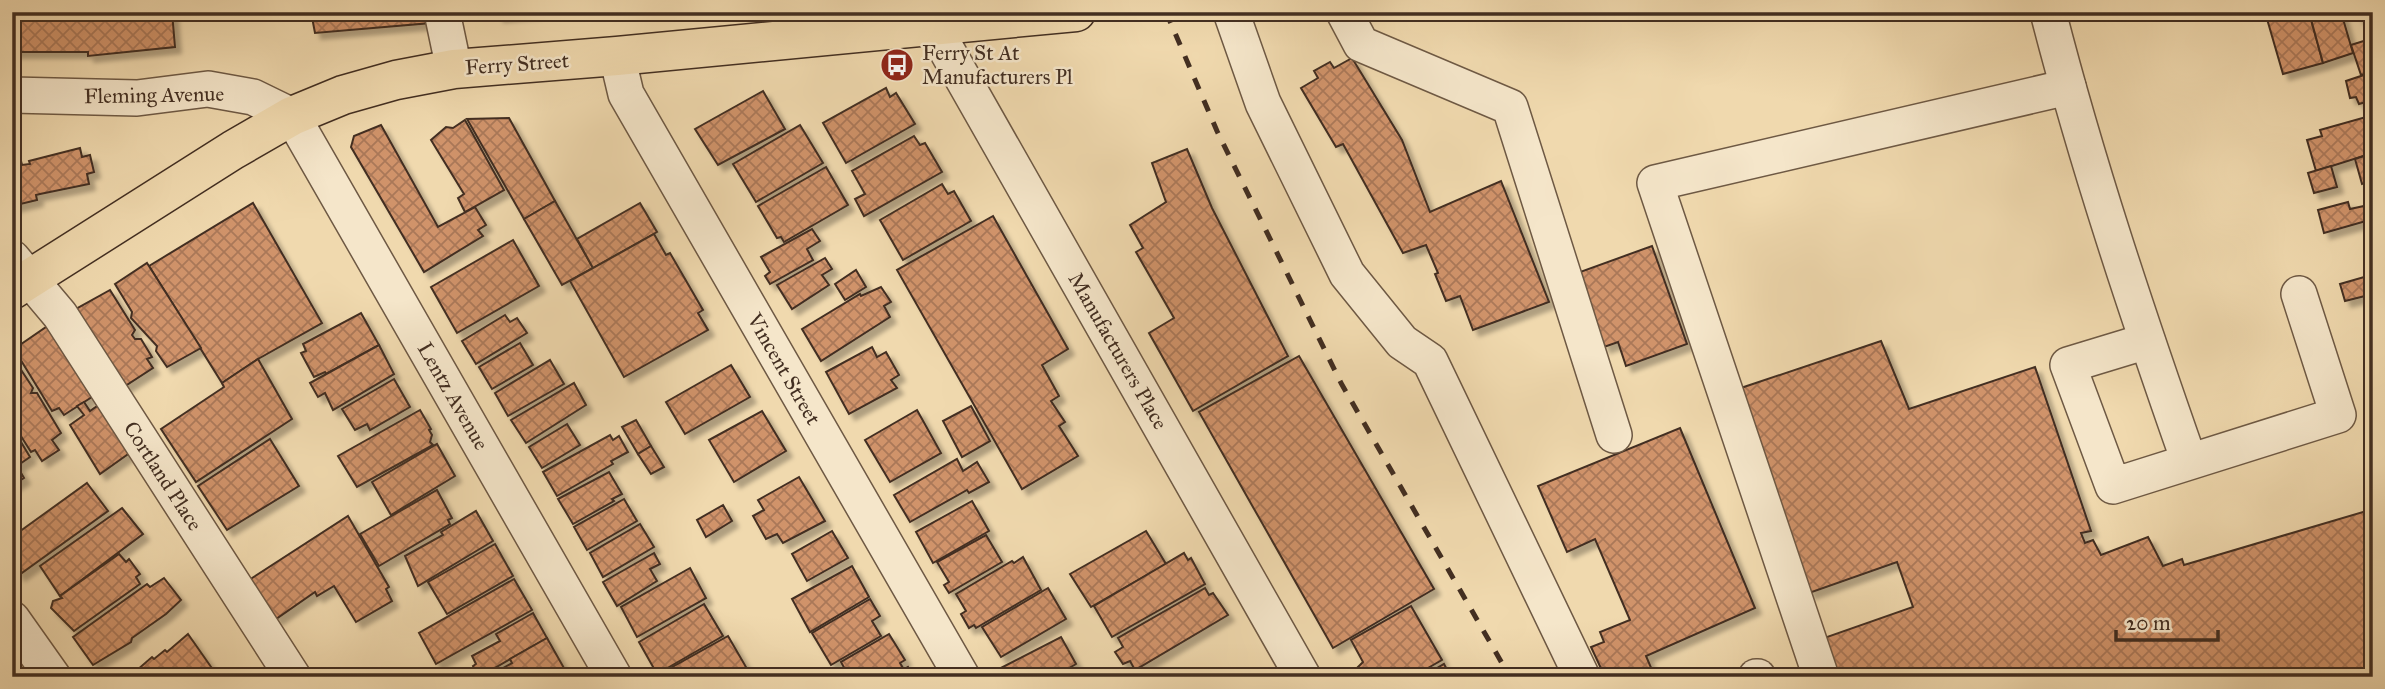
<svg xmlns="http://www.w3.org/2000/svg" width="2385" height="689" viewBox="0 0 2385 689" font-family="'IM FELL Great Primer',serif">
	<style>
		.building { fill: url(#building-cross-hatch); stroke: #422e21; stroke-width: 2; filter: url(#shadow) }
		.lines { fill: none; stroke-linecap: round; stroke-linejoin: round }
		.minor-casing { stroke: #6e5944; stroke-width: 38 }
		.major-casing { stroke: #422e21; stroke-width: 41 }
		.minor { stroke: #f5e6ca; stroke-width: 35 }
		.major { stroke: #f0d9ae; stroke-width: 38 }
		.rail { stroke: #422e21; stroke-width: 5; stroke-dasharray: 12 12; stroke-linecap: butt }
		.labels { text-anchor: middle; stroke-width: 5; stroke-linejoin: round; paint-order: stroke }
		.poi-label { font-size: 21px; fill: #422e21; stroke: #f5e6ca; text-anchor: start }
		.street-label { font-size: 21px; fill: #422e21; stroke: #f5e6ca }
	</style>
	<defs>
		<pattern id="building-cross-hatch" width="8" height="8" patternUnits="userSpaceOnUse" patternTransform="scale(1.75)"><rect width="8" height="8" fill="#d0936b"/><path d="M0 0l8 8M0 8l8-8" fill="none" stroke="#aa7858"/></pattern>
		<filter id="shadow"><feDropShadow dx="6" dy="6" stdDeviation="2" flood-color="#0004"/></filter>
	</defs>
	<rect width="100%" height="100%" fill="#f0d9ae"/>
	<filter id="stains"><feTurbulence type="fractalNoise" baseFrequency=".00286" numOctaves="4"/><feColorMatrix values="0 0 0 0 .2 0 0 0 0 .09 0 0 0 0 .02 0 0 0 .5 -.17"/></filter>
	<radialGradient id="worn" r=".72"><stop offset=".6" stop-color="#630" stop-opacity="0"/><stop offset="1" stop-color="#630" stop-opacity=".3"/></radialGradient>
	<g class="building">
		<polygon points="12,12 172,12 175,47 88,56 88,52 12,52"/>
		<polygon points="311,12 429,12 431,23 315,33"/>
		<polygon points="497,12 536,12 498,16"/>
		<polygon points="2265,12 2309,12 2323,63 2283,74"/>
		<polygon points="2309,12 2341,12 2353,53 2323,63"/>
		<polygon points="2356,12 2373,12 2373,14 2358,18"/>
		<polygon points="2373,38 2373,72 2361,75 2351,45"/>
		<polygon points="1352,58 1402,140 1430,212 1501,181 1549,302 1473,330 1460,296 1446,301 1435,274 1438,273 1426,245 1403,253 1343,144 1336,147 1301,88 1318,78 1314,71 1330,62 1334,68"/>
		<polygon points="2373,72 2373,100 2359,104 2356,97 2350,98 2346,81"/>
		<polygon points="886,88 890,97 896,93 915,124 846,163 823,123"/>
		<polygon points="763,91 785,129 718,165 695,129"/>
		<polygon points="2373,115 2373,153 2316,171 2307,140 2322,136 2320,130"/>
		<polygon points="509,118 555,201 524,219 467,119"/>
		<polygon points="465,120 504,190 465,212 458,198 464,194 431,140 446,127 453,128"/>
		<polygon points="381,125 438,227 475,207 486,225 478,230 483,236 424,272 351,147 354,136"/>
		<polygon points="800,125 823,163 756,202 733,164"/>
		<polygon points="914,136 920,145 925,143 942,172 864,216 855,199 865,194 852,171"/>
		<polygon points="80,148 82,157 90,155 94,172 87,174 89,184 40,194 36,195 37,200 12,206 12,164 21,161 22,165 30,164 29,161"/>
		<polygon points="1187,149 1212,208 1288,356 1193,411 1149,333 1174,318 1136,252 1143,248 1130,225 1166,202 1152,163"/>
		<polygon points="2373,153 2373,180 2362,184 2355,159"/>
		<polygon points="2331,166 2337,187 2314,193 2308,173"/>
		<polygon points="826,167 848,205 784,242 781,237 777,238 758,206"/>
		<polygon points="942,184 948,194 954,191 971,221 903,260 880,220"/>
		<polygon points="2373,193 2373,219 2324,233 2318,210 2348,202 2350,209 2373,204 2370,194"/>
		<polygon points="555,201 593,268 562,285 524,219"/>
		<polygon points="253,203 322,323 258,359 222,383 149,266"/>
		<polygon points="640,203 657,232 593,268 577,239"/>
		<polygon points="993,216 1068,349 1042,365 1059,396 1051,401 1065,422 1059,426 1078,456 1022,489 897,270"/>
		<polygon points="812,229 820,241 807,249 813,260 770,284 765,276 770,272 761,257"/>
		<polygon points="654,234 666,255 670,253 703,310 698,313 708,330 624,377 570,281"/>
		<polygon points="513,240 539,286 457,333 431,287"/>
		<polygon points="1652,246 1687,344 1626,366 1618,342 1604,347 1580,272"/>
		<polygon points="825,258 832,269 822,275 829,285 792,309 777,285"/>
		<polygon points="147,263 201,348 167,367 156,351 157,346 131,318 132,312 115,284"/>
		<polygon points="856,270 866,287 845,300 835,284"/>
		<polygon points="2371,275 2373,294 2345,301 2340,284"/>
		<polygon points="881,287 891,302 884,306 890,317 821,361 802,329 860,294 861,296"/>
		<polygon points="110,290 135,330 132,335 135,339 141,339 152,357 147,359 153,368 122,388 76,309"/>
		<polygon points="361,313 379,345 326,374 325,372 314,377 301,353 306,351 303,344"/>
		<polygon points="505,315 510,322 517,318 527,333 476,364 462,341"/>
		<polygon points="49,325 95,395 64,415 59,408 52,411 14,349"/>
		<polygon points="1881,341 1909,409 2035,367 2091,531 2081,533 2085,543 2093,540 2101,555 2148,537 2163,566 2182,559 2184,565 2373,509 2373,677 1837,677 1824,638 1913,607 1897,562 1809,593 1738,389"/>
		<polygon points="520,343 533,365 492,389 479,367"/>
		<polygon points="379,345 394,374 333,410 325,393 318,397 310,383"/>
		<polygon points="872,347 877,357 886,352 899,375 891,380 897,388 849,414 826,372"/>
		<polygon points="12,356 33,388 31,393 37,393 61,433 52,440 59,450 42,461 35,450 31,452 12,422"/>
		<polygon points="1299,356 1434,589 1333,648 1199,412"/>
		<polygon points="258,359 292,419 196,482 161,429 224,387 222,383"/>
		<polygon points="550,360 564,384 508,416 495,393"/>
		<polygon points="731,365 750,397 685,434 666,402"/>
		<polygon points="394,379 410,407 370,430 367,424 355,430 342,409"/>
		<polygon points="574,383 586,405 526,443 511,420"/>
		<polygon points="84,402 90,411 100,404 131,452 100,474 70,425 84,415 77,406"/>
		<polygon points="971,406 990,441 962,457 943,421"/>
		<polygon points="420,410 431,429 429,430 432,435 430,442 433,445 357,487 338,456"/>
		<polygon points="917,410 941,453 890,482 865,440"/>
		<polygon points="762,411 786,451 734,482 709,440"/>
		<polygon points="636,420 651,446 638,454 622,427"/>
		<polygon points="567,424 580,445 542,468 529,447"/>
		<polygon points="12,427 30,457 17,466 24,478 12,486"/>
		<polygon points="1680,428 1755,608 1646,656 1655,677 1605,677 1591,647 1604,642 1600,632 1630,620 1595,539 1567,552 1538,486"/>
		<polygon points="610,435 613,440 619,436 628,452 611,461 613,464 557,496 543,472"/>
		<polygon points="270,439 299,486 227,530 198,486"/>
		<polygon points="437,444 455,476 391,515 372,482"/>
		<polygon points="651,446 664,467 651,474 638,454"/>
		<polygon points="957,459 963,471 977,462 989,482 969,493 967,490 910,522 894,495"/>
		<polygon points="609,472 622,494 612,499 614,501 573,524 558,499"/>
		<polygon points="799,477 825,521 783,543 777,534 766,539 753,516 764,510 758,500"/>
		<polygon points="87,483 108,511 19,575 12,565 12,537"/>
		<polygon points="437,490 452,518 448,520 450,524 379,566 360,534"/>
		<polygon points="624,499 637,521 587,550 574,527"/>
		<polygon points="972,501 989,531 933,563 916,532"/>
		<polygon points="723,505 732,521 706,537 697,520"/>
		<polygon points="122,508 143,534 60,596 40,566"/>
		<polygon points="476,511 493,541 418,586 405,556 443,535 441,532"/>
		<polygon points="348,516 389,587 386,589 392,601 356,622 334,586 317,596 315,592 276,619 249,580"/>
		<polygon points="640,524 654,547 603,577 590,553"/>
		<polygon points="832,531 848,558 807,581 792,554"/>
		<polygon points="1146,531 1166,564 1091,607 1070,574"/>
		<polygon points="986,535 1002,562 949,593 944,585 949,582 937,562"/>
		<polygon points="495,544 513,576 447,614 428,582"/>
		<polygon points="654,553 660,564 650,569 657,581 617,606 603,582"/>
		<polygon points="1184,553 1188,560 1191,558 1205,584 1112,637 1094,606"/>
		<polygon points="119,554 126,562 129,559 140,574 136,577 140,584 74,631 51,608 53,601 62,598 60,596"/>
		<polygon points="1023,557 1041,590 976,628 974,625 969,628 961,614 966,611 956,594 1012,561 1014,563"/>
		<polygon points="852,566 869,597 810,632 792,599"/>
		<polygon points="690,568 706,598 637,637 621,607"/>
		<polygon points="164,578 181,600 166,614 132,638 131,642 93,665 73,637 147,584 150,587"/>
		<polygon points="514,579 532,610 436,664 419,633"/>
		<polygon points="1048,588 1066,619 1001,657 982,627"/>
		<polygon points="1205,588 1209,595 1213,593 1228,615 1135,670 1130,661 1123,664 1115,652 1123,647 1118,638"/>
		<polygon points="870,599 880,616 872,621 881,636 831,665 812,633"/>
		<polygon points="704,604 723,636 657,674 639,642"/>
		<polygon points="1411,606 1442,660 1412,677 1360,677 1356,669 1363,662 1351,640"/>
		<polygon points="533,613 547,638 479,677 473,666 476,664 472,656 500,641 496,634"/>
		<polygon points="188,634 216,674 212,677 129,677 152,657 154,659 165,650 167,652"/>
		<polygon points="889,634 905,660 900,663 903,668 889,677 886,677 883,672 875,677 849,677 841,662"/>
		<polygon points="728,636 746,667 728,677 659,677 658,675"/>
		<polygon points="1061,637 1076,664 1054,677 1001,677 997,670"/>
		<polygon points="547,638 569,677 487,677 512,663 510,659"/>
		<polygon points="1444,664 1451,677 1422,677"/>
		<polygon points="908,667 914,677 892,677"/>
	</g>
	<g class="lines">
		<defs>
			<g id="minor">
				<polyline points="442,12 454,69"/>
				<polyline points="1231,12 1263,103 1347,274 1402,342 1430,361 1582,677"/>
				<polyline points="1344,12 1361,44 1510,107 1614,435"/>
				<path d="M2048 12C2087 164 2137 313 2189 461"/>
				<polyline points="933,26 1303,677"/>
				<polyline points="617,56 626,94 962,677"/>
				<polyline points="12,95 137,98 208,89 253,97 292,116 614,677"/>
				<polyline points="12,258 60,315 293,677"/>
				<polyline points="2147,341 2068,365 2113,486 2338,415 2299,294"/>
				<polyline points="12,619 53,677"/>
				<polyline points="1756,677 1758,677"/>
				<polyline points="1821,677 1655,183 2068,87"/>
			</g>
			<polyline id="major" points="12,290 233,150 292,116 343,95 396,80 454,69 617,56 1076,12"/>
		</defs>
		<use href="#minor" class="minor-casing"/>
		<use href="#major" class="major-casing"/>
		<use href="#minor" class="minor"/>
		<use href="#major" class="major"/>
		<polyline class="rail" points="1166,12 1217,131 1341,383 1510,677"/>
	</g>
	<defs>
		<symbol id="bus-disc" viewBox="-11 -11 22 22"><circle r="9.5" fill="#8f2418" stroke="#f5e6ca"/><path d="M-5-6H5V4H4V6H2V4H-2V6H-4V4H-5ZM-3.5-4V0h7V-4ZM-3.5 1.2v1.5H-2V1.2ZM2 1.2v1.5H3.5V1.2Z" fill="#fff"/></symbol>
	</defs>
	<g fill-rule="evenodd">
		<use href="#bus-disc" x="878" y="46" width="38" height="38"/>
	</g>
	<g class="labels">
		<g class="poi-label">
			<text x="922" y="60">Ferry St At<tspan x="922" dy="24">Manufacturers Pl</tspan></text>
		</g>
		<g class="street-label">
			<text transform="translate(517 64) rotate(-4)" y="7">Ferry Street</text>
			<text transform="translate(154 95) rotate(-1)" y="7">Fleming Avenue</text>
			<text transform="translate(1118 351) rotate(60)" y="7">Manufacturers Place</text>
			<text transform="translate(784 369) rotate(60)" y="7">Vincent Street</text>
			<text transform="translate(453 396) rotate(60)" y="7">Lentz Avenue</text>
			<text transform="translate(163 476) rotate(57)" y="7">Cortland Place</text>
		</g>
	</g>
	<rect width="2385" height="689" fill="none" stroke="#f0d9ae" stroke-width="42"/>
	<rect x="14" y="14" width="2357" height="661" fill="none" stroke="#422e21" stroke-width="3.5"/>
	<rect x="21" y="21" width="2343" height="647" fill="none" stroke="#422e21" stroke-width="2"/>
	<path d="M2116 630v10h102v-10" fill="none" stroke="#422e21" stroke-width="3.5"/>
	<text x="2126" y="630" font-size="21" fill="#422e21" stroke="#f5e6ca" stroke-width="5" paint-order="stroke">20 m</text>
	<rect width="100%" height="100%" filter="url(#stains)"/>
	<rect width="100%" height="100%" fill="url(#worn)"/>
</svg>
